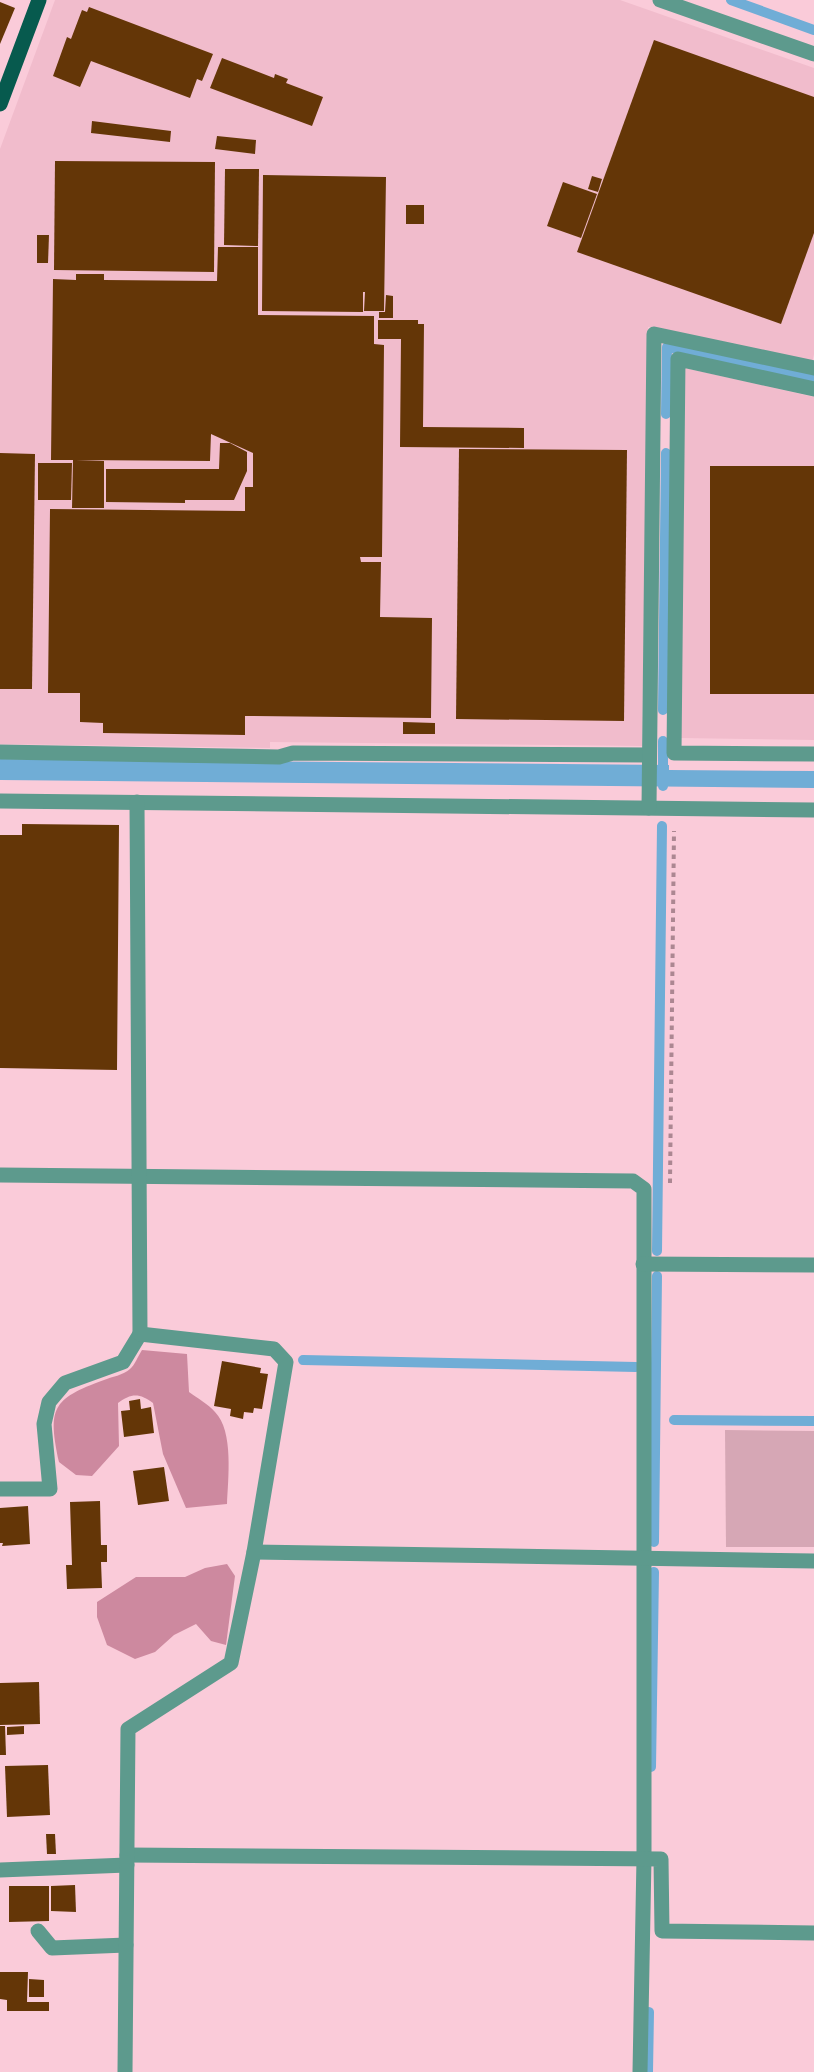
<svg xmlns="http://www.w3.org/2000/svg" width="814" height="2072" viewBox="0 0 814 2072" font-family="Arial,sans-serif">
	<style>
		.built { fill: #f1bccc }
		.green { fill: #d6a7b5 }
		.forest { fill: #cd899f }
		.water { fill: #70add6 }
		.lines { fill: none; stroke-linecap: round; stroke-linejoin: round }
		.stream { stroke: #70add6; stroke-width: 10 }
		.building { fill: #643607 }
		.path { stroke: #ac8792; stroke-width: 4; stroke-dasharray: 4.5 4.5; stroke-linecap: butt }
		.minor { stroke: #5d9a8d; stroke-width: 15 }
		.major { stroke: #075a4e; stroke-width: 15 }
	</style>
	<rect width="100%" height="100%" fill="#facbd9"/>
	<g class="built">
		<polygon points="55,0 620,0 814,68 814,354 812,363 648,327 642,746 270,742 270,748 0,744 0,149"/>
		<polygon points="685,368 814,397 814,740 681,738"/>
	</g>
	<polygon class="green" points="725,1430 814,1431 814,1547 726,1547"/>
	<g class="forest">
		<path d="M142 1350 187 1354 189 1392C197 1398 208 1404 215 1412 234 1431 228 1480 227 1504L186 1508 163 1454 153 1403C140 1393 131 1393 118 1403L119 1446 92 1476 76 1475 59 1462C48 1409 51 1399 104 1380 111 1377 124 1375 130 1369 135 1365 138 1356 142 1350Z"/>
		<polygon points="227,1564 235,1576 226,1645 211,1641 196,1624 174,1635 155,1652 135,1659 107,1645 97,1617 97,1602 136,1577 185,1577 205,1568"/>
	</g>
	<polygon class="water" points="0,759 669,765 669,770 814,771 814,788 0,780"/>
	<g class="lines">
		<g class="stream">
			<polyline points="731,0 814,30"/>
			<polyline points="666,414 667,347 814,378"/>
			<polyline points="663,710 666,453"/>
			<polyline points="663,786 663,741"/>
			<polyline points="657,1251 662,826"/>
			<polyline points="303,1360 636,1367"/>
			<polyline points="674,1420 814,1421"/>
			<polyline points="654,1542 657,1276"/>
			<polyline points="651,1767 654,1572"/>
			<polyline points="648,2072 649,2012"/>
		</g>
	</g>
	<g class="building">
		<polygon points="0,2 15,8 0,44"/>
		<polygon points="89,7 213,54 202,81 197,79 190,98 91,61 80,87 53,76 67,37 71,39 82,10 87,12"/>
		<polygon points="654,40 814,97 814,233 781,324 577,252"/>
		<polygon points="222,58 274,78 275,74 288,79 286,83 323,97 312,126 210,88"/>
		<polygon points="92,121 171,131 170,142 91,133"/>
		<polygon points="217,136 256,140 255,154 215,149"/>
		<polygon points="55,161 215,162 214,272 54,270"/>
		<polygon points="225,169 259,169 258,246 224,245"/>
		<polygon points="263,175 386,177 384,311 364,311 365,292 363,292 363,312 262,311"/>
		<polygon points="592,176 602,179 598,192 588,189"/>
		<polygon points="563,182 597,194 581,238 547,226"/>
		<rect x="406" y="205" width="18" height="19"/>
		<polygon points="37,235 49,235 48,263 37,263"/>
		<polygon points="218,247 258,247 258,315 374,316 374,344 384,345 382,557 360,557 361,562 381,562 380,617 432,618 431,718 245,716 245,735 103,733 103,723 80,722 80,693 48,693 50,509 245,511 245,487 253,487 253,453 211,434 210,461 76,460 104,461 104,508 72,508 73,460 51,460 53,279 76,280 76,274 104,274 104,280 217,281"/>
		<polygon points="386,295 393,296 393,318 379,318 379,312 385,312"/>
		<polygon points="378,320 418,320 418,324 424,324 423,427 524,428 524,448 400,447 401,339 378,339"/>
		<polygon points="220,443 230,443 247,452 247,471 234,500 185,500 185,503 106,502 106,469 219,469"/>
		<polygon points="459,449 627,450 624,721 456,719"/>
		<polygon points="0,453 35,454 32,689 0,689"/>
		<polygon points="38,463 72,463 71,500 38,500"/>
		<rect x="710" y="466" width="104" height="228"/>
		<polygon points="403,722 435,723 435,734 403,734"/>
		<polygon points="22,824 119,825 117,1070 0,1068 0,835 22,835"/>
		<polygon points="222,1361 261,1368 260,1373 268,1374 262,1409 254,1408 253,1413 244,1412 243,1419 230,1416 231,1409 214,1406"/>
		<polygon points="140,1399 141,1409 151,1407 154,1433 124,1437 121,1411 130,1410 129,1401"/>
		<polygon points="164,1467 169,1501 138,1505 133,1471"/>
		<polygon points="100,1501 101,1545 107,1545 107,1562 101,1562 102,1588 67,1589 66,1565 72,1565 70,1502"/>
		<polygon points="28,1506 30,1544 2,1546 3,1543 0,1543 0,1508"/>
		<polygon points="39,1682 40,1724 0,1725 0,1683"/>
		<polygon points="0,1726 5,1726 6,1755 0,1755"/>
		<polygon points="24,1726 24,1734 7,1735 7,1727"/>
		<polygon points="48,1765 50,1815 7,1817 5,1766"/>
		<polygon points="46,1834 55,1834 56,1854 47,1854"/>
		<polygon points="75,1885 76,1912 51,1911 51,1886"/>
		<polygon points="9,1886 49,1886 49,1921 9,1922"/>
		<polygon points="0,1972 28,1972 27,2002 49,2002 49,2011 7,2011 7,2000 0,1999"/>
		<polygon points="29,1979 44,1980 44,1997 29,1997"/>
	</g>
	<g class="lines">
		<polyline class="path" points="670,1183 674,831"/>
		<g class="minor">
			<polyline points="660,0 814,54"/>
			<polyline points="814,389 678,359 674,753 814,754"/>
			<polyline points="0,752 279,757 293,753 649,755"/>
			<polyline points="0,801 814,810"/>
			<polyline points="649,808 654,334 814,368"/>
			<polyline points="0,1175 633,1181 644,1189 644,1858 640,2072"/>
			<polyline points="643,1264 814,1265"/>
			<polyline points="0,1489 50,1489 44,1424 49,1402 65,1383 123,1362 140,1334"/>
			<polyline points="254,1552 814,1561"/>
			<polyline points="127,1855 661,1859 662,1931 814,1933"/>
			<polyline points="0,1870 127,1865"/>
			<polyline points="38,1931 52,1948 126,1945"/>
			<polyline points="125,2072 128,1729 231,1663 254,1552 286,1362 274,1349 140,1334 137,802"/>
		</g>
		<polyline class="major" points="0,104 39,0"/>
	</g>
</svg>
